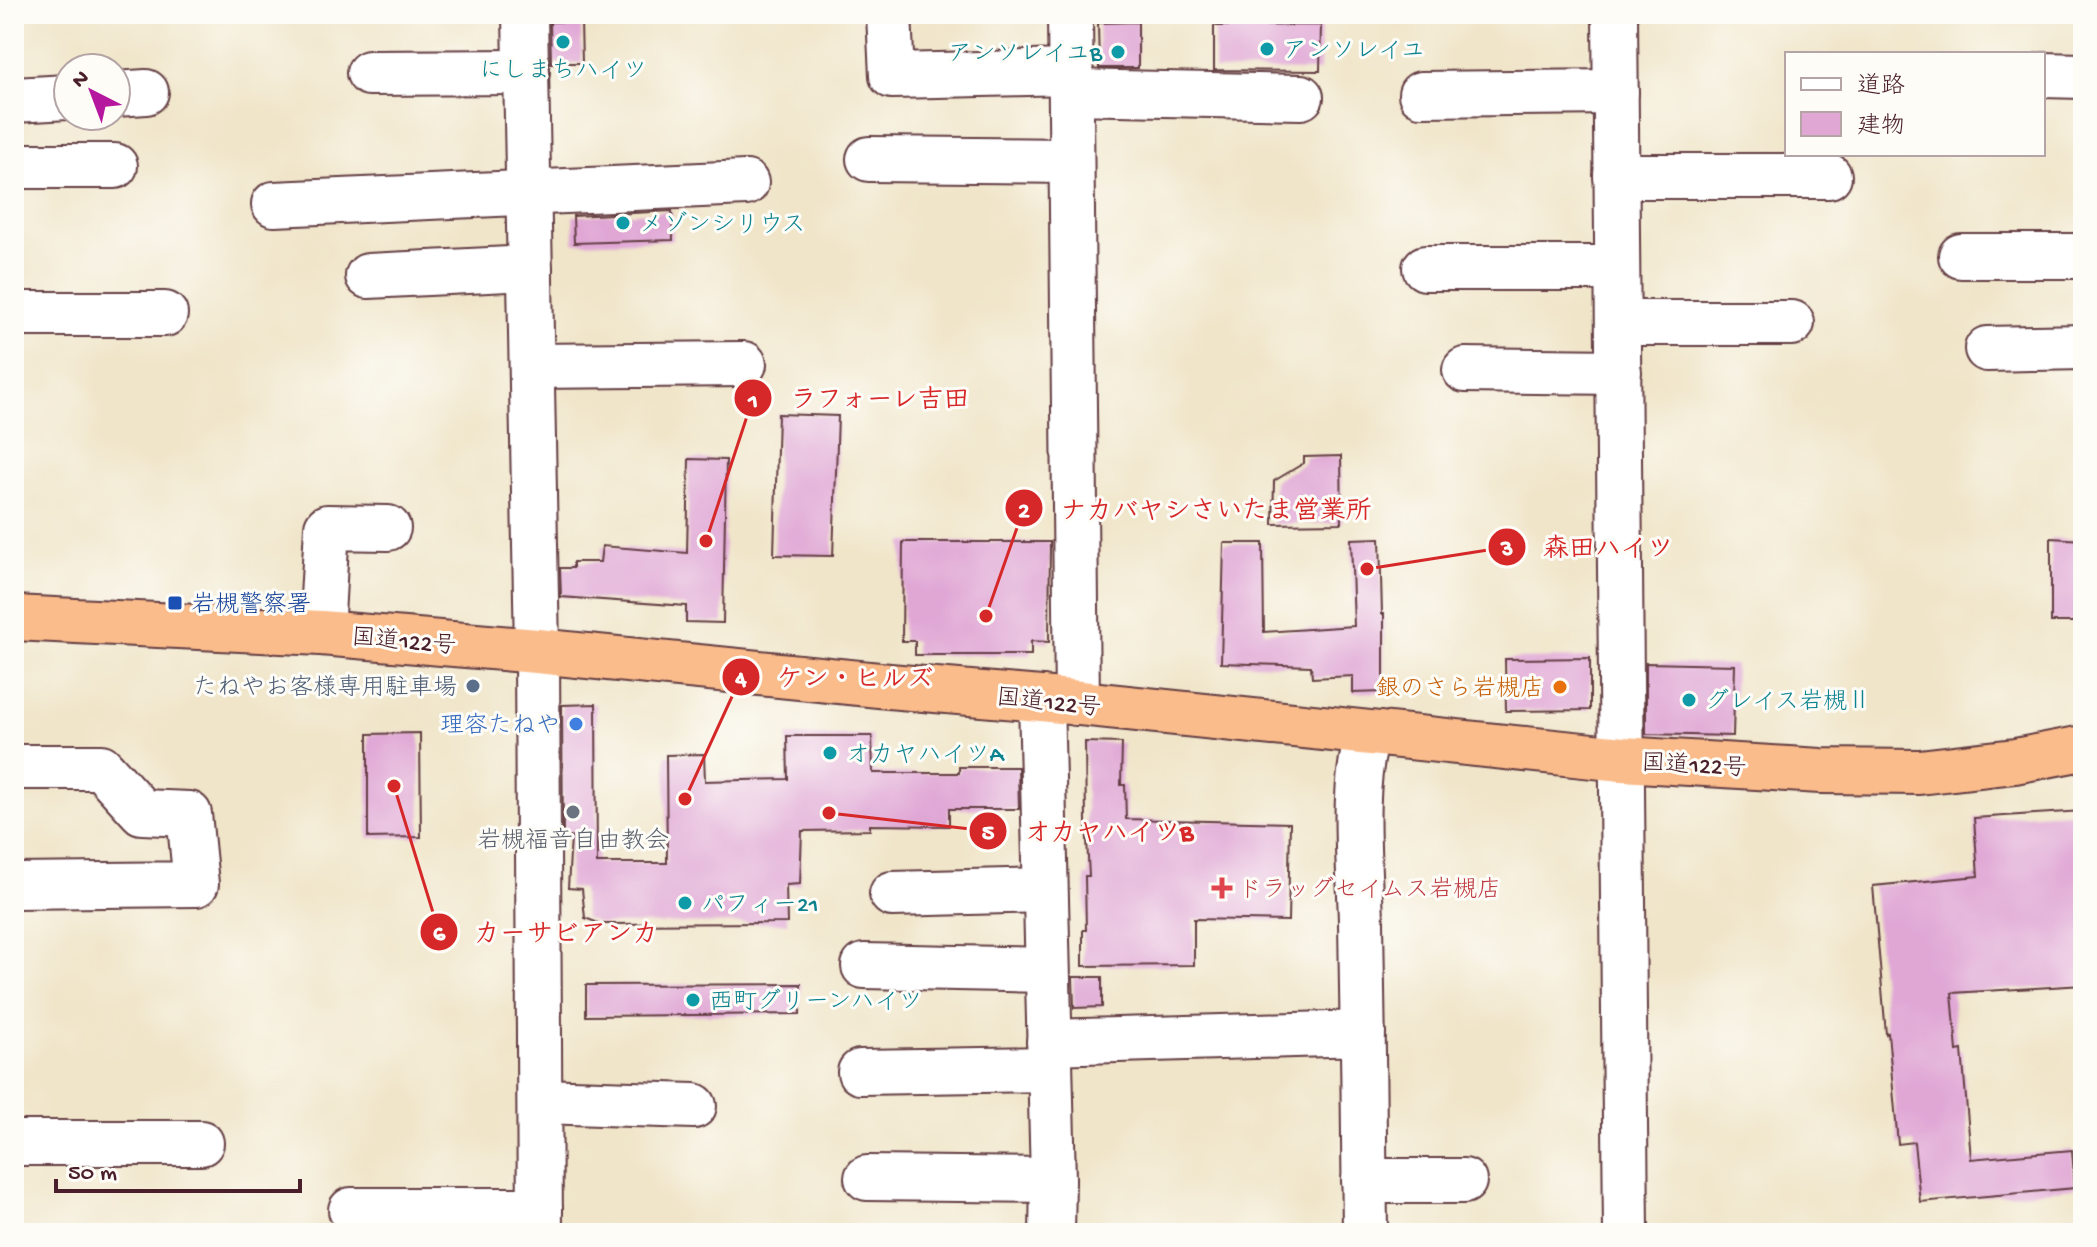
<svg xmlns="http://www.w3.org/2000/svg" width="2097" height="1247" viewBox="0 0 2097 1247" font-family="'Gochi Hand','Klee One',sans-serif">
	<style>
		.building { fill: #e0a7d5 }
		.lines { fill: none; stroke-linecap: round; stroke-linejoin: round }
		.minor-casing { stroke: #633d43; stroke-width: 48 }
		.highway-casing { stroke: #633d43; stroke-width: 48 }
		.minor { stroke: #fff; stroke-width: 44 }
		.highway { stroke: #fabc8b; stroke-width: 44 }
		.culture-dot { fill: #0f9aa8; stroke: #fdfcf7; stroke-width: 3 }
		.transit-dot { fill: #1a4fb4; stroke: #fdfcf7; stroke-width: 3 }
		.service-dot { fill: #5c6f8a; stroke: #fdfcf7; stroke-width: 3 }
		.food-dot { fill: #e8710a; stroke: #fdfcf7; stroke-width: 3 }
		.shop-dot { fill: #3f7fe0; stroke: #fdfcf7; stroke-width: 3 }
		.worship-dot { fill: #6b7280; stroke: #fdfcf7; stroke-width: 3 }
		.health-dot { fill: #e0444e; stroke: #fdfcf7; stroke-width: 3 }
		.labels { text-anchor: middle; stroke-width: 6; stroke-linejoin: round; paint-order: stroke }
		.culture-label { font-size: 24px; fill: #0d838f; stroke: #fdfcf7; text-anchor: start }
		.transit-label { font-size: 24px; fill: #164399; stroke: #fdfcf7; text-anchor: start }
		.street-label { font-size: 24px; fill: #4a1f2b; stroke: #fdfcf7 }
		.service-label { font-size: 24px; fill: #4e5e75; stroke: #fdfcf7; text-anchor: end }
		.food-label { font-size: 24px; fill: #c56008; stroke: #fdfcf7; text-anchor: end }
		.shop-label { font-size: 24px; fill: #366cbe; stroke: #fdfcf7; text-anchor: end }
		.worship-label { font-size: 24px; fill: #5b616d; stroke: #fdfcf7 }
		.health-label { font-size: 24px; fill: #be3a42; stroke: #fdfcf7; text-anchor: start }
		.leader { fill: none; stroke: #d62828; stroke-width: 3 }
		.callout-dot { fill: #d62828; stroke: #fdfcf7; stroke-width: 3 }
		.mark-label { font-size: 24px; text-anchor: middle; font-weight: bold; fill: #fff }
		.callout-label { font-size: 26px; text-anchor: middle; font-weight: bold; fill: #d62828; stroke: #fdfcf7; stroke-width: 6; stroke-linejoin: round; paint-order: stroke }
	</style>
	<rect width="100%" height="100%" fill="#fdfcf7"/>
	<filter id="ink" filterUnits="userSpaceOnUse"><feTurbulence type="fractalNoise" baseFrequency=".0125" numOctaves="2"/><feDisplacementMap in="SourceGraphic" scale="16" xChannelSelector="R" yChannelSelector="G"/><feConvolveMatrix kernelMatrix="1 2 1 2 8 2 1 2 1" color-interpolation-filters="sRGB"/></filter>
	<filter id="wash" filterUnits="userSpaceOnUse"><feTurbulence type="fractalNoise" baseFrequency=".006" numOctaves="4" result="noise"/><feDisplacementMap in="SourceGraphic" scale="32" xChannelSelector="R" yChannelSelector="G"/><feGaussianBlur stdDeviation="1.8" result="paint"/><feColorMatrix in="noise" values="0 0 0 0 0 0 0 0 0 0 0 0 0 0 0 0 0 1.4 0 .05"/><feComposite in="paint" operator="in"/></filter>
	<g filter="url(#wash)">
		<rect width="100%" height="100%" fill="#f0e5c9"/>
		<g id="blocks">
			<g class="building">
				<polygon points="581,21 582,63 551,63 550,22"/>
				<polygon points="1138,22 1138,68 1099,68 1098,23"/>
				<polygon points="1321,25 1320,71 1214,70 1214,26"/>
				<polygon points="672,211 673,240 574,243 573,216"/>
				<polygon points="778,414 838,416 833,556 774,555"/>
				<polygon points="1341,456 1342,523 1273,524 1274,481 1304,463 1304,457"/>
				<polygon points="689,459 726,460 723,623 686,622 686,606 561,597 560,568 573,568 573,562 600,562 602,546 687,553"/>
				<polygon points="1380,538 1382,614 1384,614 1384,692 1353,693 1353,676 1312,678 1311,666 1221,663 1224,543 1263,543 1264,632 1354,626 1351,539"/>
				<polygon points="2051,538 2083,540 2083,622 2051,622"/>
				<polygon points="903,542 1050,542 1049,642 1031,641 1031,655 915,655 915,641 902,641"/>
				<polygon points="1590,658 1590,710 1506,711 1505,659"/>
				<polygon points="1646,663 1735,665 1733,736 1646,734"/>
				<polygon points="596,704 597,863 667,863 666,755 704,754 705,781 788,779 787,736 872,736 873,773 959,773 959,767 1018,767 1019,809 949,809 949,826 870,825 870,830 802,831 800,884 786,885 787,923 601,924 585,918 582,889 568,888 571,837 563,837 562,705"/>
				<polygon points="420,733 421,837 368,838 368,734"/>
				<polygon points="1085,742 1122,743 1121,785 1125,785 1126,819 1290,823 1288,921 1194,919 1194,965 1083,966 1083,930 1086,930 1085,876 1089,876 1086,822"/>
				<polygon points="2083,811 2083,985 1952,993 1957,1051 1962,1050 1971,1159 2072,1150 2075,1188 1920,1202 1914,1142 1898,1144 1888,1033 1886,1034 1873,886 1978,876 1974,818"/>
				<polygon points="1073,977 1102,977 1102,1007 1074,1008"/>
				<polygon points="801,984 800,1014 586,1016 586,985"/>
			</g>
		</g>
	</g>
	<g filter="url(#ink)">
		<use href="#blocks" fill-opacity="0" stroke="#633d43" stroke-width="2"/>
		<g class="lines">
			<defs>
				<g id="minor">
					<polyline points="525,14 537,651 540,1233"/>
					<polyline points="889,14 892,76 1070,72"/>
					<polyline points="1070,14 1077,703"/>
					<polyline points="1615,14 1626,1233"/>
					<polyline points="369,73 527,72"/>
					<polyline points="2043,75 2083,76"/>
					<polyline points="1071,92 1301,97"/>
					<polyline points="116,94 146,92"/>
					<polyline points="1421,94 1616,92"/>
					<polyline points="14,100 68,97"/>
					<polyline points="869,159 1071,161"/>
					<polyline points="14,166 115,166"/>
					<polyline points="1616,176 1829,176"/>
					<polyline points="274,204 746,183"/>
					<polyline points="1961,256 2083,256"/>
					<polyline points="1425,268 1617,268"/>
					<polyline points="368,276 530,268"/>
					<polyline points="14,314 165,314"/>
					<polyline points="1618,323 1792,323"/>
					<polyline points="1987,349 2083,347"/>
					<polyline points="532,366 744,364"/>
					<polyline points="1465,370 1619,372"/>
					<polyline points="321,633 327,527 388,528"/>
					<polyline points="1041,699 1053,1180 1052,1233"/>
					<polyline points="14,767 101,767 142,812 189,814 196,884 14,886"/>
					<polyline points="892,894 1045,890"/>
					<polyline points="864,966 1047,970"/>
					<polyline points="1049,1042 1363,1033"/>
					<polyline points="860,1072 1050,1069"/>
					<polyline points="540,1101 694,1106"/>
					<polyline points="14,1143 201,1143"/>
					<polyline points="867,1178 1053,1180"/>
					<polyline points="1364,1181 1464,1181"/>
					<polyline points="351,1210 540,1210"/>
					<path d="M1365 1233C1364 1129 1363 1026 1361 922 1360 870 1350 781 1369 734"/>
				</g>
				<polyline id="highway" points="14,618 321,633 537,651 889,686 1041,699 1622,759 1821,771 1919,772 2015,761 2083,748"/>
			</defs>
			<use href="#minor" class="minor-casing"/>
			<use href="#highway" class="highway-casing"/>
			<use href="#minor" class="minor"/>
			<use href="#highway" class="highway"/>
		</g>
	</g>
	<g class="culture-dot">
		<circle cx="563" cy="42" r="8"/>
		<circle cx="1267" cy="49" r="8"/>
		<circle cx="1118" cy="52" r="8"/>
		<circle cx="623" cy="223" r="8"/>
		<circle cx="1689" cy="700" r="8"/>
		<circle cx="830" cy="753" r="8"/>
		<circle cx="685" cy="903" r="8"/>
		<circle cx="693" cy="1000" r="8"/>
	</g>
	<rect class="transit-dot" x="167" y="595" width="16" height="16" rx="4"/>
	<circle class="service-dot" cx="473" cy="686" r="8"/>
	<circle class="food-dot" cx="1560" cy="687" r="8"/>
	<circle class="shop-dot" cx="576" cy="724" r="8"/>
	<circle class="worship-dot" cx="573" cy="812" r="8"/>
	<path class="health-dot" d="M1218 876h8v8h8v8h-8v8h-8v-8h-8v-8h8z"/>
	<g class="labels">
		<g class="culture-label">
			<text x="1283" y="57">アンソレイユ</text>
			<text x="1102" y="60" text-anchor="end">アンソレイユB</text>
			<text x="563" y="77" text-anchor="middle">にしまちハイツ</text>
			<text x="639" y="231">メゾンシリウス</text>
			<text x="1705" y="708">グレイス岩槻Ⅱ</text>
			<text x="846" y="761">オカヤハイツA</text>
			<text x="701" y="911">パフィー21</text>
			<text x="709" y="1008">西町グリーンハイツ</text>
		</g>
		<g class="transit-label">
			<text x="191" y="611">岩槻警察署</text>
		</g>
		<g class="street-label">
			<text transform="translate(404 640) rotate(5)" y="8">国道122号</text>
			<text transform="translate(1049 701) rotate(6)" y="8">国道122号</text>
			<text transform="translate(1694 764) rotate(3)" y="8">国道122号</text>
		</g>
		<g class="service-label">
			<text x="457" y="694">たねやお客様専用駐車場</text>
		</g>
		<g class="food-label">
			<text x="1544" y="695">銀のさら岩槻店</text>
		</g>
		<g class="shop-label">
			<text x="560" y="732">理容たねや</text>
		</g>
		<g class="worship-label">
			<text x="573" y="847">岩槻福音自由教会</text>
		</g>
		<g class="health-label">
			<text x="1238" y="896">ドラッグセイムス岩槻店</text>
		</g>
	</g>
	<path class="leader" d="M706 541L753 398M986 616L1024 508M1367 569L1507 547M685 799L741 677M829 813L988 831M394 786L439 932"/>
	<g class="callout-dot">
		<circle cx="706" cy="541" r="8"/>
		<circle cx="986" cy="616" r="8"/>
		<circle cx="1367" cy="569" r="8"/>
		<circle cx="685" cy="799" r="8"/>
		<circle cx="829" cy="813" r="8"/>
		<circle cx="394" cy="786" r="8"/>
		<circle cx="753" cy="398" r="20"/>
		<circle cx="1024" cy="508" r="20"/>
		<circle cx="1507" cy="547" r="20"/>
		<circle cx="741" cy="677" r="20"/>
		<circle cx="988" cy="831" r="20"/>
		<circle cx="439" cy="932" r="20"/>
	</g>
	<g class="mark-label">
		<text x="753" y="407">1</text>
		<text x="1024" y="517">2</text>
		<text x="1507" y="555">3</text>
		<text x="741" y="685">4</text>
		<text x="988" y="839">5</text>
		<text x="439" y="940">6</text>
	</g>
	<g class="callout-label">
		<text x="880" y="407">ラフォーレ吉田</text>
		<text x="1216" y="518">ナカバヤシさいたま営業所</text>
		<text x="1608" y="556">森田ハイツ</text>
		<text x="855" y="686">ケン・ヒルズ</text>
		<text x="1109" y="840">オカヤハイツB</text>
		<text x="566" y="941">カーサビアンカ</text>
	</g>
	<rect width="2097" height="1247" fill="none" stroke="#fdfcf7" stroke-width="48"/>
	<rect x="1785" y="52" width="260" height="104" fill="#fdfcf7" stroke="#b5a4a5" stroke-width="2"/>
	<rect x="1801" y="78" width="40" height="12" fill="#ffffff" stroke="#b5a4a5" stroke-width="2"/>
	<text x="1857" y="92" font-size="24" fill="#4a1f2b">道路</text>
	<rect x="1801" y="112" width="40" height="24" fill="#e0a7d5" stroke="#b5a4a5" stroke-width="2"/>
	<text x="1857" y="132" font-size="24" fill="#4a1f2b">建物</text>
	<g transform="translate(92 92) rotate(318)"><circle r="38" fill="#fdfcf7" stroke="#b5a4a5" stroke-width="2"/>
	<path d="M0-6L14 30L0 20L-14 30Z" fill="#b5179e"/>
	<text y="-12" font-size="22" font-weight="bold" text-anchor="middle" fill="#4a1f2b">N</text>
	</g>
	<path d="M56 1179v12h244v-12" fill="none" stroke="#4a1f2b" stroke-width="4"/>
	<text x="68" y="1179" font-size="24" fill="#4a1f2b" stroke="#fdfcf7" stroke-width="6" paint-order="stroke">50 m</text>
</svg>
